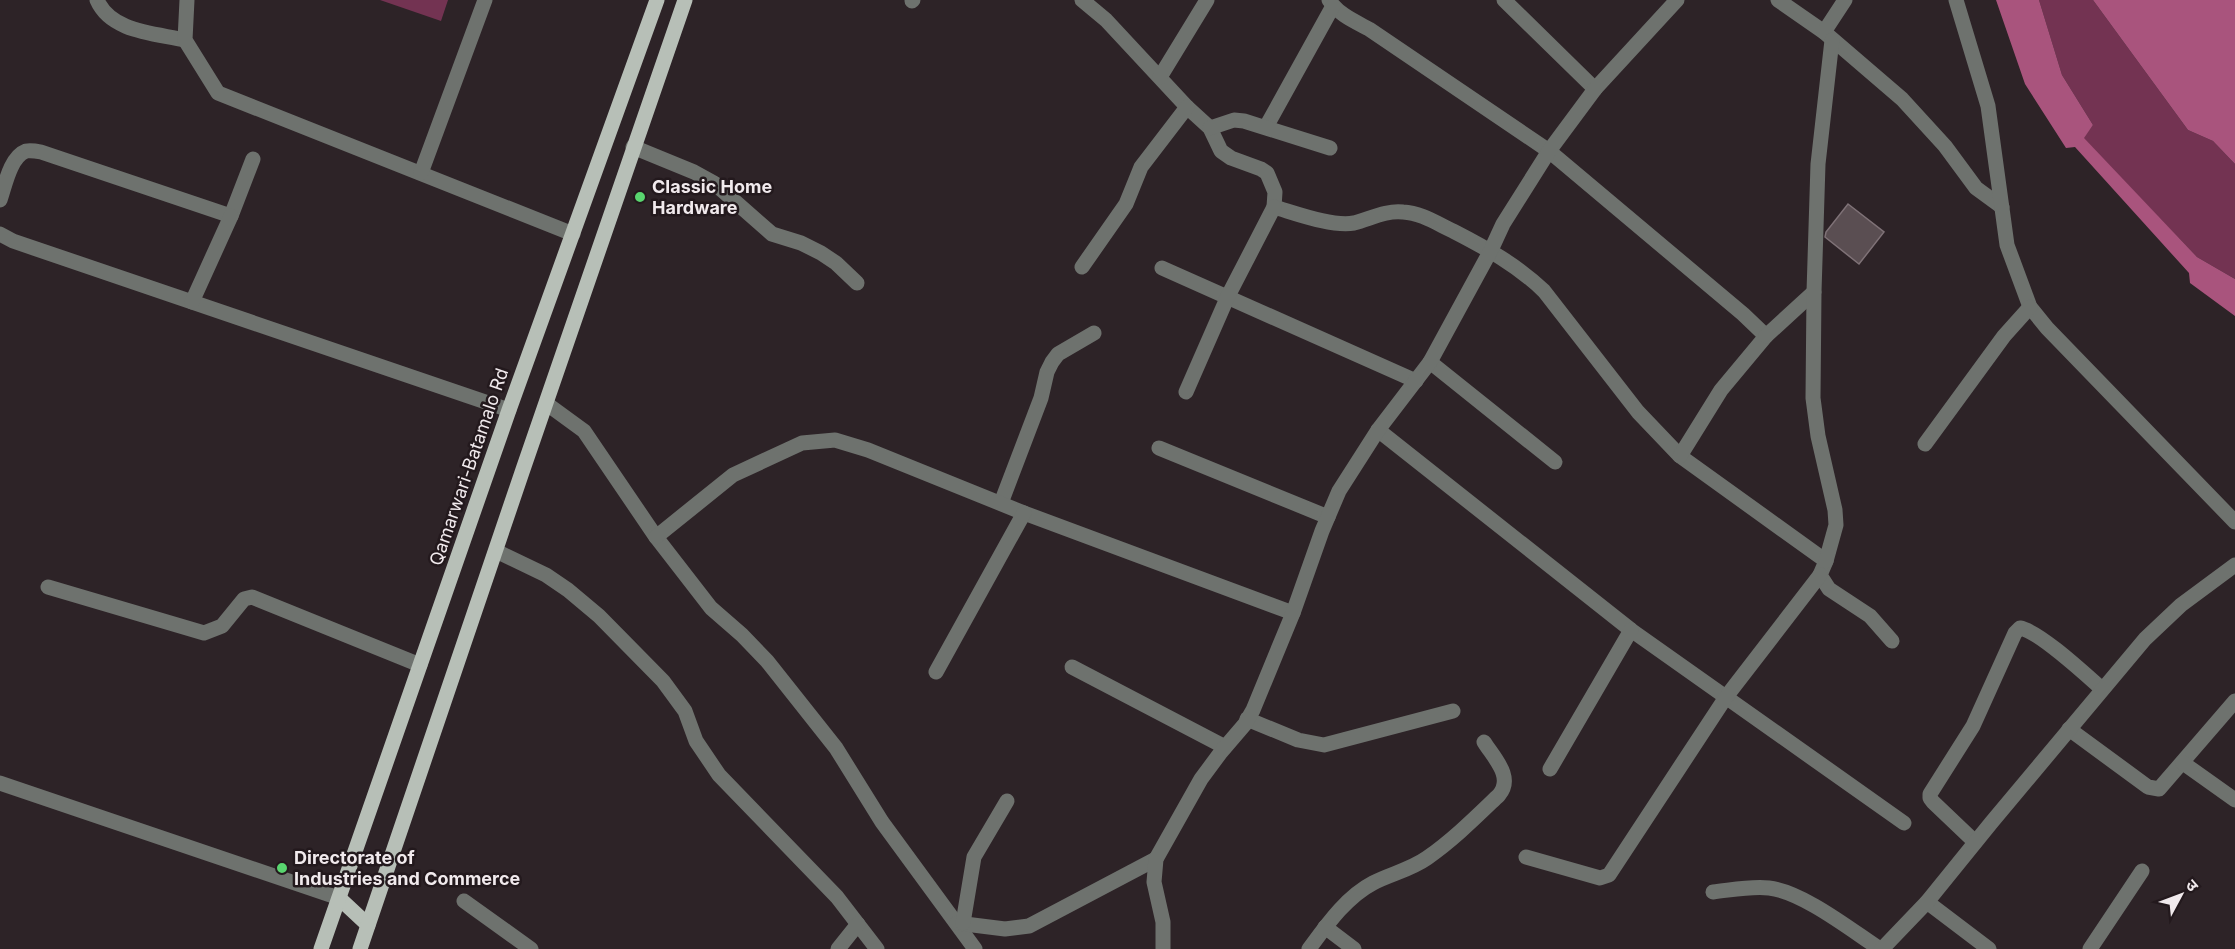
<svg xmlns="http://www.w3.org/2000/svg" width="2235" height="949" viewBox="0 0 2235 949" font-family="Inter,'Noto Sans Devanagari',sans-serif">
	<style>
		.green { fill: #733352 }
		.water { fill: #a9547d }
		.building { fill: #5a4e52; stroke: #7f7277; stroke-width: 1.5 }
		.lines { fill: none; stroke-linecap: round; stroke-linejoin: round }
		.minor { stroke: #6e726e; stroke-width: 15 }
		.major { stroke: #b7bfb7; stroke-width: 15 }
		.poi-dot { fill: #59d56f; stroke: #23191d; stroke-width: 2 }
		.labels { text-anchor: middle; stroke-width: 5; stroke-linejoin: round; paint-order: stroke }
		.poi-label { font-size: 18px; font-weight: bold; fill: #f1eaed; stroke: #23191d; text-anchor: start }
		.street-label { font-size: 18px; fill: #f1eaed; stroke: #23191d }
	</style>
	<rect width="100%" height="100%" fill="#2d2327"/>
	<g class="green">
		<polygon points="380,0 448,0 441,21"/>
		<polygon points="2039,0 2093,0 2188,130 2213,141 2235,164 2235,279 2197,257 2083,138 2093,125 2062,75"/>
	</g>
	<g class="water">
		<polygon points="1996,0 2039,0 2062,75 2093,125 2084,138 2197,257 2235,279 2235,316 2190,283 2189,273 2075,147 2066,148 2025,84"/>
		<polygon points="2093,0 2235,0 2235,164 2213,141 2188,130"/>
	</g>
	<polygon class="building" points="1848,204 1884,232 1859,264 1825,237 1826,232"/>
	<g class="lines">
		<g class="minor">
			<path d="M97 0C111 32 154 33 185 40"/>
			<polyline points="187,0 185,40 218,93 573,234"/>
			<path d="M1082 0 1106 20 1187 107 1210 128 1221 151 1231 158 1261 169 1267 173 1275 192 1274 207C1295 213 1332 227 1354 223 1370 219 1386 210 1403 212 1421 213 1436 223 1453 231 1486 248 1517 265 1544 291L1638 412 1680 456 1826 561 1820 575 1829 589 1870 616 1892 641"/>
			<path d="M1329 0C1338 14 1354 21 1369 29L1549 151 1743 314 1766 336 1721 390 1680 456"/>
			<polyline points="1504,0 1595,89"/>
			<polyline points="1778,0 1824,32 1902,99 1945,146 1976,188 2002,207"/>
			<polyline points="1956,0 1988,106 2007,245 2030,307 2047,328 2235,522"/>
			<polyline points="912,1 913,0"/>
			<polyline points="1824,32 1845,0"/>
			<polyline points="1160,77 1207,0"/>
			<polyline points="1266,127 1333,6"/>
			<polyline points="1210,128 1234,120 1244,121 1330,148"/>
			<polyline points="633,147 694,172 714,183 772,234 801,243 821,253 836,263 857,283"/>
			<polyline points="421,173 485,0"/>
			<path d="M0 200C5 186 10 157 26 151 31 150 36 151 41 152L231 216 253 159"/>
			<polyline points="0,234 13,241 509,410"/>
			<polyline points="1082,267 1126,204 1141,167 1187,107"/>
			<polyline points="1162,268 1416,381"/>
			<polyline points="192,302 231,216"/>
			<polyline points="1766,336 1814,292"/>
			<polyline points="1430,362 1555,462"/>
			<polyline points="1186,392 1228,296 1274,207"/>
			<polyline points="547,404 584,431 656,537 711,608 742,635 767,661 836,748 882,822 975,949"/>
			<polyline points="1378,430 1631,630 1904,823"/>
			<polyline points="1925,444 2004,336 2030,307"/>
			<polyline points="1159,448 1328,517"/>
			<polyline points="1001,503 1041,398 1047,372 1052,362 1058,354 1094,333"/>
			<polyline points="656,537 733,475 802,443 835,440 868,450 1024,513 1293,613"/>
			<polyline points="496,551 546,575 568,590 599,616 663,681 685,711 696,741 719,775 837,897 877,949"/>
			<polyline points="1826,561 1836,525 1835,510 1818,436 1813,398 1814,292 1818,164 1832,40"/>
			<polyline points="48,587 204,633 222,626 244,599 252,597 420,665"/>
			<polyline points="1072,667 1225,747"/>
			<polyline points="936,672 1024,513"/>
			<polyline points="1247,719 1298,740 1324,745 1453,711"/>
			<polyline points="2069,729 2148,787 2159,789 2235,701"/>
			<polyline points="2183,763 2235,800"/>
			<polyline points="1550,769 1631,630"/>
			<polyline points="0,783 339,898"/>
			<path d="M1975 842 1933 802 1930 798V794L1973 726 2015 633 2020 628C2039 631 2086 675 2102 689"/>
			<polyline points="1526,857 1600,878 1609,875 1726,697 1820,575"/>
			<path d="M1713 892C1732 890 1750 886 1769 888 1803 892 1851 930 1880 949"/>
			<polyline points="464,901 531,949"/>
			<polyline points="1927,902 1989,949"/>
			<polyline points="957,923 1005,929 1029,926 1156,859"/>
			<polyline points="963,923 974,857 1007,801"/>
			<polyline points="1325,927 1354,949"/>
			<polyline points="838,949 858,924"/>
			<polyline points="1163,949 1163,922 1154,882 1156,859 1201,779 1221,752 1245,724 1253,710 1293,613 1322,531 1339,491 1378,430 1430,362 1491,250 1503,224 1549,151 1595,89 1677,0"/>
			<path d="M1309 949C1326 926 1346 897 1373 883 1390 874 1410 870 1427 858 1453 840 1476 817 1499 795 1514 777 1494 758 1484 742"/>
			<polyline points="1882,949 1927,902 1991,823 2145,639 2181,605 2235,565"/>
			<polyline points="2090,949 2142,871"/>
		</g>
		<g class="major">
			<polyline points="339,898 368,925"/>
			<polyline points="321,949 509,410 657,0"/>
			<path d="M360 949C468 633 574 315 685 0"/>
		</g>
	</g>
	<g class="poi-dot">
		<circle cx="640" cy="197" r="6"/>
		<circle cx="282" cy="868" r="6"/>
	</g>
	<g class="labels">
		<g class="poi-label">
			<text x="652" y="193">Classic Home<tspan x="652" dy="21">Hardware</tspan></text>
			<text x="294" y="864">Directorate of<tspan x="294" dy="21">Industries and Commerce</tspan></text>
		</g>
		<g class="street-label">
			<text transform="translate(469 467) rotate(-71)" y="6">Qamarwari-Batamalo Rd</text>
		</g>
	</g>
	<g transform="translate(2181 895) rotate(49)" stroke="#23191d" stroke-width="4.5" paint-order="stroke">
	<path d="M0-4.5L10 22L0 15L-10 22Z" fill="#f1eaed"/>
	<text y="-9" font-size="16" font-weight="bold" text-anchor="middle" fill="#f1eaed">उ</text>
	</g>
</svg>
